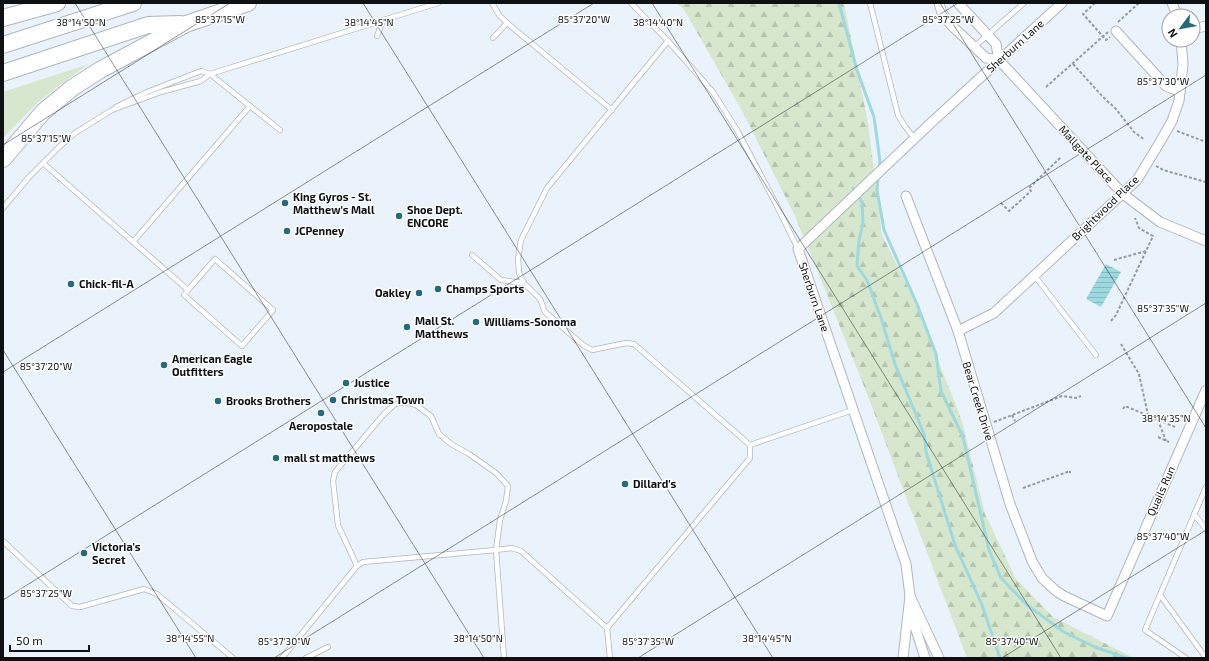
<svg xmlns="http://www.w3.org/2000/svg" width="1209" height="661" viewBox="0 0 1209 661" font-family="'Exo 2',sans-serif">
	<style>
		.grass { fill: #d6e7ce }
		.forest { fill: url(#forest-firs) }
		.water { fill: url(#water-rules) }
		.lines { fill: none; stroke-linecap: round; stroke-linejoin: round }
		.stream { stroke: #9ed9e0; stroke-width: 3 }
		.lane-casing { stroke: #aeb7c0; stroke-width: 6 }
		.street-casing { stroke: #aeb7c0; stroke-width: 11 }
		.highway-casing { stroke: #aeb7c0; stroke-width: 18 }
		.path { stroke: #949ba2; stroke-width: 2; stroke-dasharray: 3 2; stroke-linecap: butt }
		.lane { stroke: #fff; stroke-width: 4.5 }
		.street { stroke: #fff; stroke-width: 9 }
		.highway { stroke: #fff; stroke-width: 16 }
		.ticks { fill: none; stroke: #0e1114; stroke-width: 1; stroke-opacity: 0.45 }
		.poi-dot { fill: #246a7a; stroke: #fff; stroke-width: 1.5 }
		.labels { text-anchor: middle; stroke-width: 3; stroke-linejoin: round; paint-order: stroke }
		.street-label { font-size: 11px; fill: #0e1114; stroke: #fff }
		.poi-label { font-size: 11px; font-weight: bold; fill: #0e1114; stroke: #fff; text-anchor: start }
		.ticks-label { font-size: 10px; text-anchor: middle; fill: #0e1114; stroke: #fff; stroke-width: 3; stroke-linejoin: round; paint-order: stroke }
	</style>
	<defs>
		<pattern id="forest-firs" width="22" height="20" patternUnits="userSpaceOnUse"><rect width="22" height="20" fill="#d6e7ce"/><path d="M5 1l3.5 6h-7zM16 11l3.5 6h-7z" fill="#b6c5b0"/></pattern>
		<pattern id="water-rules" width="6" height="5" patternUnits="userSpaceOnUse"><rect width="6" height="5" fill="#9ed9e0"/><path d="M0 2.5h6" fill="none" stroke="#87b9bf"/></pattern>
	</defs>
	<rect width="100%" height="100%" fill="#eaf3fc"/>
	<polygon class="grass" points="89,64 58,86 36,104 3,138 3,92"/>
	<polygon class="forest" points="676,3 844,3 868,123 882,235 915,301 962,421 985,514 1016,579 1053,617 1134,658 967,658 866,391 795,216 741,109 683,8"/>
	<polygon class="water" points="1106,264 1121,272 1101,307 1086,299"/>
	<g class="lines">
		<g class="stream">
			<polyline points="839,3 857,70 874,117 880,161 879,170"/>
			<polyline points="878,177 877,190 884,230 917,304 936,354 941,391 963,437 989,550 1001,578 1027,605 1064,632 1095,647 1126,658"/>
			<polyline points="853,188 862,202 863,223 859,240 857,266 867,280 881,318 895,364 924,434 926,452 955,545 982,605 1000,658"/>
		</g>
		<defs>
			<g id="lane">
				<polyline points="492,3 499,15 507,23 612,110"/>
				<polyline points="631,3 668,41 713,92 737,130 776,204 798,249"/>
				<polyline points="870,3 898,115 904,125 914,138"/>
				<polyline points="377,36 383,20"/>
				<polyline points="493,38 507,23"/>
				<polyline points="668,41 547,188 521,240 518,259 519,273 524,283 540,299 545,312 583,345 592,350 626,343 634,344 750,445 853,410"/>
				<polyline points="974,47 1024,3"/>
				<polyline points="116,107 147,92 201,71 210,74 280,130"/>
				<polyline points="43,163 188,290 215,259 273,310 242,346 184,295 188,290"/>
				<polyline points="3,208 29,177 59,147 75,133 112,110 161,92 201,81 210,74 438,3"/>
				<polyline points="133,242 250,106"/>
				<polyline points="472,255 501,280 524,283"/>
				<polyline points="1034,275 1096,355"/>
				<polyline points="1194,514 1206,529"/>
				<polyline points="3,541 72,606 80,607 144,589 157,594 233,658"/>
				<polyline points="357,566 338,525 333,481 335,472 384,414 395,404 404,402 416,405 431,416 439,434 451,444 469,454 496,473 508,486 506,501 500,520 496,550 504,658"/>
				<polyline points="1160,595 1206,658"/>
				<polyline points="282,658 357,566 363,562 496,550 512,548 521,551 607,628"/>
				<polyline points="306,658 328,647"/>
				<polyline points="610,658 607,628 750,458 750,445"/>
				<polyline points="1186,658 1145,630 1206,487"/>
			</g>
			<g id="street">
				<polyline points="939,3 942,13 951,25 986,58 999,60 996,44 958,3"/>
				<polyline points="1172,3 1177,16"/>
				<polyline points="1193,29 1206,26"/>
				<polyline points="1116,31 1166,86 1180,92"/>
				<polyline points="999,60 1123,194 1160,222 1206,241"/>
				<polyline points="906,196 958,331 1010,504 1032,561 1042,578 1056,591 1064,596 1107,616 1206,390"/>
				<polyline points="958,331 994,313 1137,180 1160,142 1172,121 1179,101 1183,64 1181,40"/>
				<polyline points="910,596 939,658"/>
				<polyline points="910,611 925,658"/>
				<polyline points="903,658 910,596 906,564 798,249 933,121 1062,3"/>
			</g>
			<g id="highway">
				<polyline points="3,18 57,3"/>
				<polyline points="3,45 133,3"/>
				<polyline points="3,73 148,25 180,24"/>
				<polyline points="3,159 43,112 72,88 100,70 186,24 248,3"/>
			</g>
		</defs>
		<use href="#lane" class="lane-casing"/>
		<use href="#street" class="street-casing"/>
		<use href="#highway" class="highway-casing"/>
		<g class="path">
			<polyline points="1095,3 1083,14 1106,40 1110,37"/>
			<polyline points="1118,22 1139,3"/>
			<polyline points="1073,64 1103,97 1116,109 1134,132 1145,140"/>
			<polyline points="1046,87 1108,32"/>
			<polyline points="1177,131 1206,142"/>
			<polyline points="1156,166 1163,170 1206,182"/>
			<polyline points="1001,203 1009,211 1031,191 1029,188 1061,157"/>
			<polyline points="1114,260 1146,251"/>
			<polyline points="1111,321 1116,315 1153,236 1139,228 1135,218"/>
			<polyline points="1121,344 1139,374 1148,415"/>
			<polyline points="1123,409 1125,406 1175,427"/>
			<polyline points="1012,415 1015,421"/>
			<polyline points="1158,420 1166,441"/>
			<polyline points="994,422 1062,396 1076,398 1081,396"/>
			<polyline points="1158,437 1169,442"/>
			<polyline points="1023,488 1070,471 1070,473"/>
		</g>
		<use href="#lane" class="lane"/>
		<use href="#street" class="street"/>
		<use href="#highway" class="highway"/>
	</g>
	<path class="ticks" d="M75 3 484 658M363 3 773 658M652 3 1061 658M940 3 1206 428M3 145 230 3M3 350 196 658M3 372 594 3M3 600 958 3M274 658 1206 75M638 658 1206 303M1002 658 1206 530"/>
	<g class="poi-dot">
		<circle cx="285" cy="203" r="4"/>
		<circle cx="399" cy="216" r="4"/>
		<circle cx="287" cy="231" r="4"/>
		<circle cx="71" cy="284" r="4"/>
		<circle cx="438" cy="289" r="4"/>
		<circle cx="419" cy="293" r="4"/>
		<circle cx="476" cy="322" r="4"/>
		<circle cx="407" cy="327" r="4"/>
		<circle cx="164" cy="365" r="4"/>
		<circle cx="346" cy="383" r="4"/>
		<circle cx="333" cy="400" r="4"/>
		<circle cx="218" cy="401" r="4"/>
		<circle cx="321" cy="413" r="4"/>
		<circle cx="276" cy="458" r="4"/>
		<circle cx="625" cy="484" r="4"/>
		<circle cx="84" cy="553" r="4"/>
	</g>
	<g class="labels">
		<g class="street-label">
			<text transform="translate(1015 46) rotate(-42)" y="4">Sherburn Lane</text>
			<text transform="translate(1086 154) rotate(47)" y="4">Mallgate Place</text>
			<text transform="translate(1105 208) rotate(-44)" y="4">Brightwood Place</text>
			<text transform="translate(814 297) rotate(71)" y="4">Sherburn Lane</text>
			<text transform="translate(978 401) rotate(73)" y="4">Bear Creek Drive</text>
			<text transform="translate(1161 491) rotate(-66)" y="4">Quails Run</text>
		</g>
		<g class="poi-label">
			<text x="293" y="201">King Gyros - St.<tspan x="293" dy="13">Matthew’s Mall</tspan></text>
			<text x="407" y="214">Shoe Dept.<tspan x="407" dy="13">ENCORE</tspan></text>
			<text x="295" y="235">JCPenney</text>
			<text x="79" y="288">Chick-fil-A</text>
			<text x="446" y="293">Champs Sports</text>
			<text x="411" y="297" text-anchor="end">Oakley</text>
			<text x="415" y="325">Mall St.<tspan x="415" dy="13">Matthews</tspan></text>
			<text x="484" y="326">Williams-Sonoma</text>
			<text x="172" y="363">American Eagle<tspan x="172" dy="13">Outfitters</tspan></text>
			<text x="354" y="387">Justice</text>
			<text x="341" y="404">Christmas Town</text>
			<text x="226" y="405">Brooks Brothers</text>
			<text x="321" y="430" text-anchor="middle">Aeropostale</text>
			<text x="284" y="462">mall st matthews</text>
			<text x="633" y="488">Dillard's</text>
			<text x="92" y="551">Victoria's<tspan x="92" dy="13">Secret</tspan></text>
		</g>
	</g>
	<g class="ticks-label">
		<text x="584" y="23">85°37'20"W</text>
		<text x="220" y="23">85°37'15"W</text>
		<text x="948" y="23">85°37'25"W</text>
		<text x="658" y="26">38°14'40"N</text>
		<text x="81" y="26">38°14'50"N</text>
		<text x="369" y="26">38°14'45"N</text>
		<text x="1163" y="85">85°37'30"W</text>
		<text x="46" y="142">85°37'15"W</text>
		<text x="1163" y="312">85°37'35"W</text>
		<text x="46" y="370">85°37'20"W</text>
		<text x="1166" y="422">38°14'35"N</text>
		<text x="1163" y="540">85°37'40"W</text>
		<text x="46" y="597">85°37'25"W</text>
		<text x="190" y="642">38°14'55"N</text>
		<text x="478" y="642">38°14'50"N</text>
		<text x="767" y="642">38°14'45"N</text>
		<text x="284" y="645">85°37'30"W</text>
		<text x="648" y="645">85°37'35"W</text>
		<text x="1012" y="645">85°37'40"W</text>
	</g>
	<rect width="1209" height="661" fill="none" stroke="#0e1114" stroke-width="8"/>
	<g transform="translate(1181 28) rotate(238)"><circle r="19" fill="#ffffff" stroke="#9fa0a1"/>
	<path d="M0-3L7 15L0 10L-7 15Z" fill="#246a7a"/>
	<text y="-6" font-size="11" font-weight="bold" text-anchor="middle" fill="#0e1114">N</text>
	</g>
	<path d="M10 645v6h79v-6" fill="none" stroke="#0e1114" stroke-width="2"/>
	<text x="16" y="645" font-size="12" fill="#0e1114" stroke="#ffffff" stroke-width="3" paint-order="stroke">50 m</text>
</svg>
